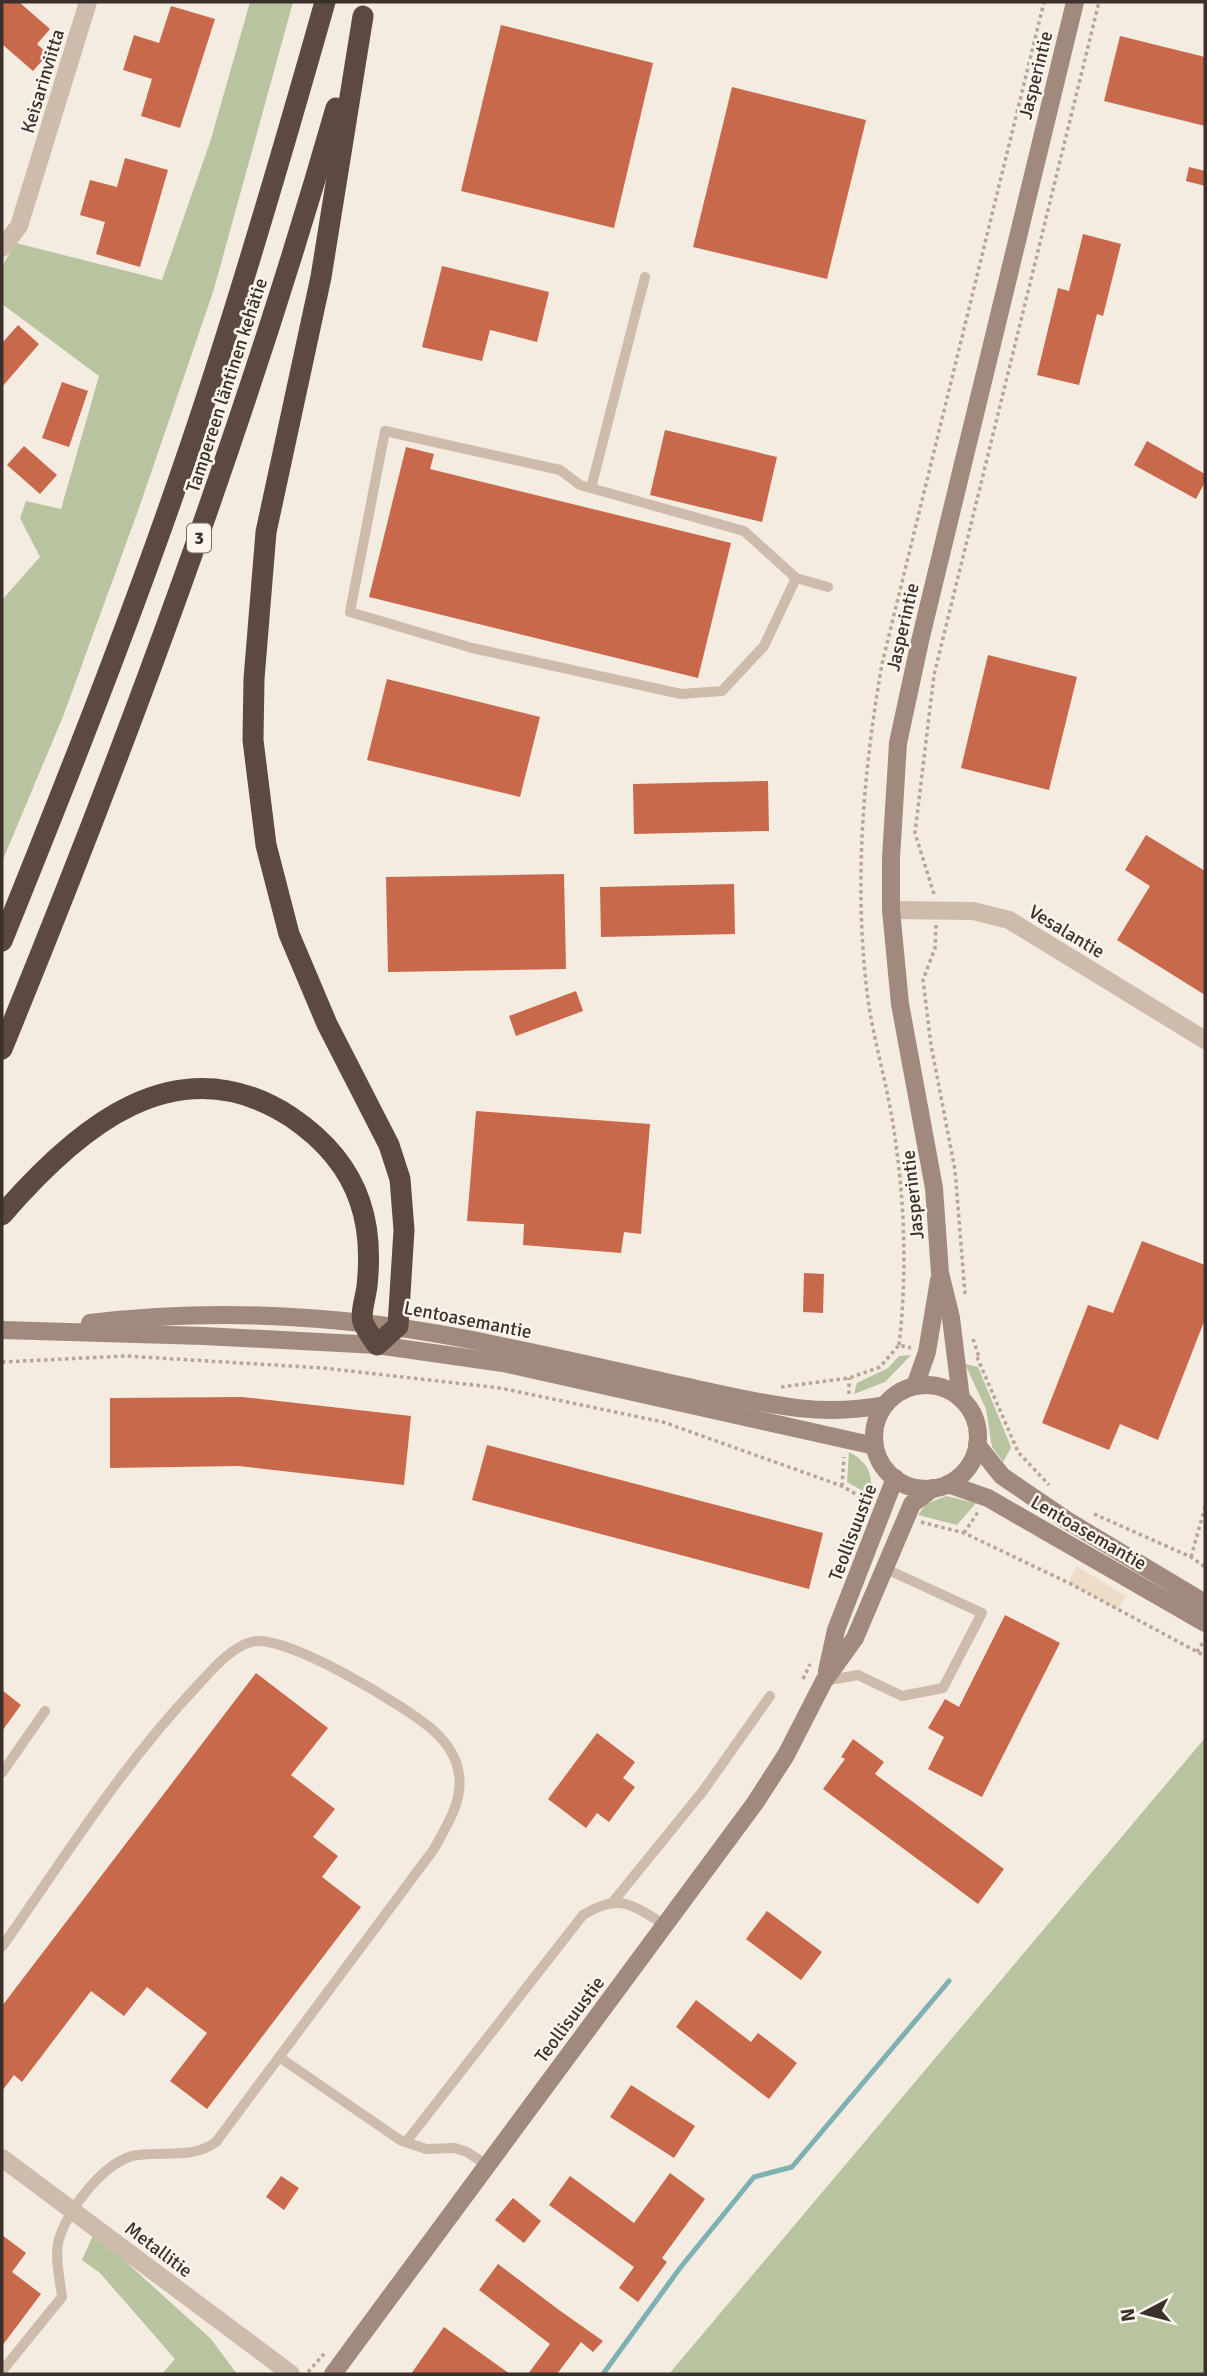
<svg xmlns="http://www.w3.org/2000/svg" width="1207" height="2376" viewBox="0 0 1207 2376" font-family="Signika,sans-serif">
	<style>
		.green { fill: #b8c4a0 }
		.plaza { fill: #ecdcc8 }
		.lines { fill: none; stroke-linecap: round; stroke-linejoin: round }
		.stream { stroke: #7fb0b2; stroke-width: 5 }
		.building { fill: #c8694b }
		.path { stroke: #b9a596; stroke-width: 3.5; stroke-dasharray: 3.5 3.5; stroke-linecap: butt }
		.lane { stroke: #cdbbac; stroke-width: 10 }
		.street { stroke: #cdbbac; stroke-width: 18 }
		.secondary { stroke: #a18a7d; stroke-width: 18 }
		.highway { stroke: #5c4a42; stroke-width: 21 }
		.labels { text-anchor: middle; stroke-width: 5; stroke-linejoin: round; paint-order: stroke }
		.shield { fill: #fbf5ee; stroke: #756b66; stroke-width: 2 }
		.shield-label { font-size: 18px; font-weight: bold; fill: #3b302b }
		.street-label { font-size: 19px; fill: #3b302b; stroke: #fbf5ee }
	</style>
	<rect width="100%" height="100%" fill="#f4ebe1"/>
	<g class="green">
		<polygon points="250,2 293,2 214,289 139,508 64,714 2,862 2,600 40,557 20,518 26,501 61,509 99,376 2,304 2,266 16,243 162,280 211,139"/>
		<polygon points="911,1355 885,1382 854,1394 857,1383 888,1368 899,1356"/>
		<polygon points="965,1364 978,1367 1009,1442 1011,1448 1003,1462 992,1447 986,1409"/>
		<path d="M849 1452C867 1461 874 1475 870 1495L847 1482Z"/>
		<polygon points="946,1496 976,1503 957,1525 918,1515 926,1504"/>
		<polygon points="1205,1738 1205,2374 669,2374"/>
		<polygon points="94,2233 211,2339 237,2374 162,2374 175,2359 100,2273 82,2260"/>
	</g>
	<polygon class="plaza" points="1076,1566 1126,1596 1118,1609 1069,1583"/>
	<g class="lines">
		<polyline class="stream" points="603,2374 680,2268 754,2177 792,2167 949,1981"/>
	</g>
	<g class="building">
		<polygon points="2,2 19,2 50,29 37,44 48,54 33,71 2,44"/>
		<polygon points="171,6 215,19 180,128 141,116 152,79 123,70 134,35 159,43"/>
		<polygon points="501,25 653,63 614,228 461,191"/>
		<polygon points="1120,36 1205,57 1205,126 1104,101"/>
		<polygon points="732,87 866,120 827,279 693,247"/>
		<polygon points="125,158 168,170 140,267 96,254 105,222 80,215 90,180 117,187"/>
		<polygon points="1189,167 1205,171 1205,186 1186,181"/>
		<polygon points="1083,234 1121,244 1103,316 1097,314 1079,385 1037,375 1058,288 1069,291"/>
		<polygon points="442,266 549,292 537,342 490,330 482,361 422,347"/>
		<polygon points="18,325 39,344 2,387 2,343"/>
		<polygon points="62,382 88,391 69,447 42,438"/>
		<polygon points="665,430 777,457 762,522 650,495"/>
		<polygon points="1147,441 1205,474 1205,482 1196,499 1134,465"/>
		<polygon points="24,446 57,475 40,494 7,465"/>
		<polygon points="406,447 434,454 430,469 731,543 698,678 369,597"/>
		<polygon points="988,655 1077,677 1049,790 961,768"/>
		<polygon points="387,679 540,717 520,797 367,760"/>
		<polygon points="768,781 769,831 634,834 633,784"/>
		<polygon points="1146,835 1205,871 1205,995 1117,940 1150,886 1125,870"/>
		<polygon points="564,874 566,969 388,972 386,877"/>
		<polygon points="734,884 735,934 601,937 600,887"/>
		<polygon points="576,991 583,1011 516,1036 509,1016"/>
		<polygon points="476,1111 650,1124 641,1234 624,1232 621,1253 523,1245 524,1224 467,1221"/>
		<polygon points="1142,1241 1205,1265 1205,1319 1158,1440 1120,1424 1109,1450 1042,1423 1088,1305 1113,1313"/>
		<polygon points="804,1273 824,1274 823,1313 803,1312"/>
		<polygon points="242,1397 411,1416 404,1485 239,1466 110,1468 110,1398"/>
		<polygon points="487,1445 823,1533 809,1589 472,1500"/>
		<polygon points="1005,1615 1060,1643 982,1797 928,1769 944,1737 928,1728 945,1699 959,1707"/>
		<polygon points="256,1673 328,1728 291,1775 335,1809 313,1837 338,1856 322,1877 361,1907 207,2109 170,2081 207,2033 147,1987 124,2016 91,1991 22,2082 14,2075 2,2091 2,2006"/>
		<polygon points="2,1690 21,1705 2,1731"/>
		<polygon points="597,1733 635,1762 623,1778 635,1787 609,1822 597,1813 586,1828 548,1799"/>
		<polygon points="853,1739 884,1762 875,1774 1004,1869 978,1904 823,1789 845,1759 841,1757"/>
		<polygon points="767,1911 822,1952 801,1980 746,1939"/>
		<polygon points="696,2000 751,2042 758,2033 797,2063 769,2099 676,2027"/>
		<polygon points="631,2085 695,2126 674,2158 610,2117"/>
		<polygon points="670,2173 705,2199 662,2258 667,2262 638,2302 619,2288 634,2267 549,2205 570,2176 634,2223"/>
		<polygon points="281,2176 299,2188 284,2210 266,2197"/>
		<polygon points="513,2198 541,2221 524,2243 495,2220"/>
		<polygon points="2,2235 26,2253 12,2272 41,2294 2,2346"/>
		<polygon points="498,2264 559,2310 603,2341 593,2352 581,2342 557,2374 528,2374 550,2344 479,2290"/>
		<polygon points="444,2327 510,2374 411,2374"/>
	</g>
	<g class="lines">
		<g class="path">
			<polyline points="934,894 915,833 934,675 1099,2"/>
			<polyline points="936,925 935,948 923,980 931,1045 955,1170 965,1294"/>
			<polyline points="973,1339 979,1357"/>
			<path d="M899 1345C907 1277 905 1206 895 1138 889 1089 873 1041 867 992 854 882 863 774 882 664L1044 2"/>
			<polyline points="977,1357 1018,1452 1049,1485"/>
			<polyline points="2,1362 126,1356 323,1368 500,1388 663,1422 842,1486 868,1501"/>
			<polyline points="781,1387 849,1378 880,1367 899,1345 911,1348"/>
			<polyline points="849,1394 849,1378"/>
			<polyline points="842,1486 844,1457"/>
			<polyline points="1094,1514 1191,1557 1205,1567"/>
			<polyline points="921,1522 964,1533 1069,1583 1205,1656"/>
			<polyline points="964,1533 978,1512"/>
			<polyline points="1191,1557 1205,1507"/>
			<polyline points="1197,1652 1205,1639"/>
			<polyline points="803,1679 810,1664"/>
			<polyline points="308,2372 324,2354"/>
		</g>
		<g class="lane">
			<polyline points="591,488 645,277"/>
			<polyline points="796,578 764,646 722,691 681,694 472,648 350,612 385,431 560,470 580,485 744,531 796,578 828,587"/>
			<polyline points="824,1681 858,1675 902,1696 943,1688 982,1613 884,1568"/>
			<polyline points="2,1773 45,1711"/>
			<polyline points="612,1903 703,1791 770,1696"/>
			<path d="M2 1947C64 1858 123 1764 198 1685 212 1670 230 1648 251 1642 284 1632 407 1707 434 1731 447 1743 457 1757 459 1775 463 1802 446 1826 434 1849L216 2142C193 2159 165 2151 138 2155 106 2158 65 2212 58 2243 55 2259 60 2280 62 2297L2 2371"/>
			<polyline points="279,2057 400,2140 426,2149 455,2148 467,2152 487,2165"/>
			<path d="M406 2142 583 1915C619 1893 631 1904 665 1925"/>
		</g>
		<g class="street">
			<polyline points="2,248 19,226 88,2"/>
			<polyline points="891,910 973,911 1009,920 1205,1040"/>
			<polyline points="2,2158 291,2374"/>
		</g>
		<g class="secondary">
			<path d="M90 1323C229 1306 369 1317 506 1347 570 1360 633 1375 697 1389 764 1403 816 1418 885 1405"/>
			<polyline points="2,1330 204,1336 377,1345 503,1363 875,1446"/>
			<circle cx="926" cy="1437" r="52"/>
			<polyline points="915,1386 927,1352 939,1280"/>
			<polyline points="961,1399 951,1318 940,1273 934,1188 900,1004 891,910 891,858 898,743 920,641 1075,2"/>
			<polyline points="977,1445 1002,1476 1068,1521 1205,1603"/>
			<polyline points="948,1484 988,1498 1205,1623"/>
			<polyline points="827,1671 836,1630 895,1478"/>
			<polyline points="333,2374 755,1803 786,1755 824,1681 855,1638 912,1504 933,1488"/>
		</g>
		<g class="highway">
			<path d="M2 941C78 753 153 564 215 371 254 249 290 126 325 2"/>
			<path d="M2 1049C128 741 244 429 336 108"/>
			<path d="M2 1215C76 1129 176 1042 291 1117 322 1138 348 1166 360 1202 369 1228 370 1258 367 1286 366 1296 360 1313 363 1322 366 1330 372 1338 377 1345L398 1326 404 1230 400 1179 389 1145 327 1024 289 934 266 845 253 740 254 679 266 532 321 277 363 16"/>
		</g>
	</g>
	<g class="labels">
		<rect class="shield" x="187" y="523.5" width="24" height="29" rx="5"/>
		<g class="shield-label">
			<text x="199" y="544">3</text>
		</g>
		<g class="street-label">
			<text transform="translate(1035 75) rotate(-76)" y="7">Jasperintie</text>
			<text transform="translate(42 81) rotate(-73)" y="7">Keisarinviitta</text>
			<text transform="translate(226 385) rotate(-72)" y="7">Tampereen läntinen kehätie</text>
			<text transform="translate(902 627) rotate(-77)" y="7">Jasperintie</text>
			<text transform="translate(1067 931) rotate(31)" y="7">Vesalantie</text>
			<text transform="translate(912 1195) rotate(-96)" y="7">Jasperintie</text>
			<text transform="translate(468 1319) rotate(11)" y="7">Lentoasemantie</text>
			<text transform="translate(852 1532) rotate(-69)" y="7">Teollisuustie</text>
			<text transform="translate(1089 1532) rotate(30)" y="7">Lentoasemantie</text>
			<text transform="translate(569 2019) rotate(-53)" y="7">Teollisuustie</text>
			<text transform="translate(159 2249) rotate(37)" y="7">Metallitie</text>
		</g>
	</g>
	<rect width="1207" height="2376" fill="none" stroke="#3b302b" stroke-width="7"/>
	<g transform="translate(1144 2313) rotate(263)" stroke="#fbf5ee" stroke-width="5" paint-order="stroke">
	<path d="M0-5L12 26L0 18L-12 26Z" fill="#3b302b"/>
	<text y="-10" font-size="19" font-weight="bold" text-anchor="middle" fill="#3b302b">N</text>
	</g>
</svg>
